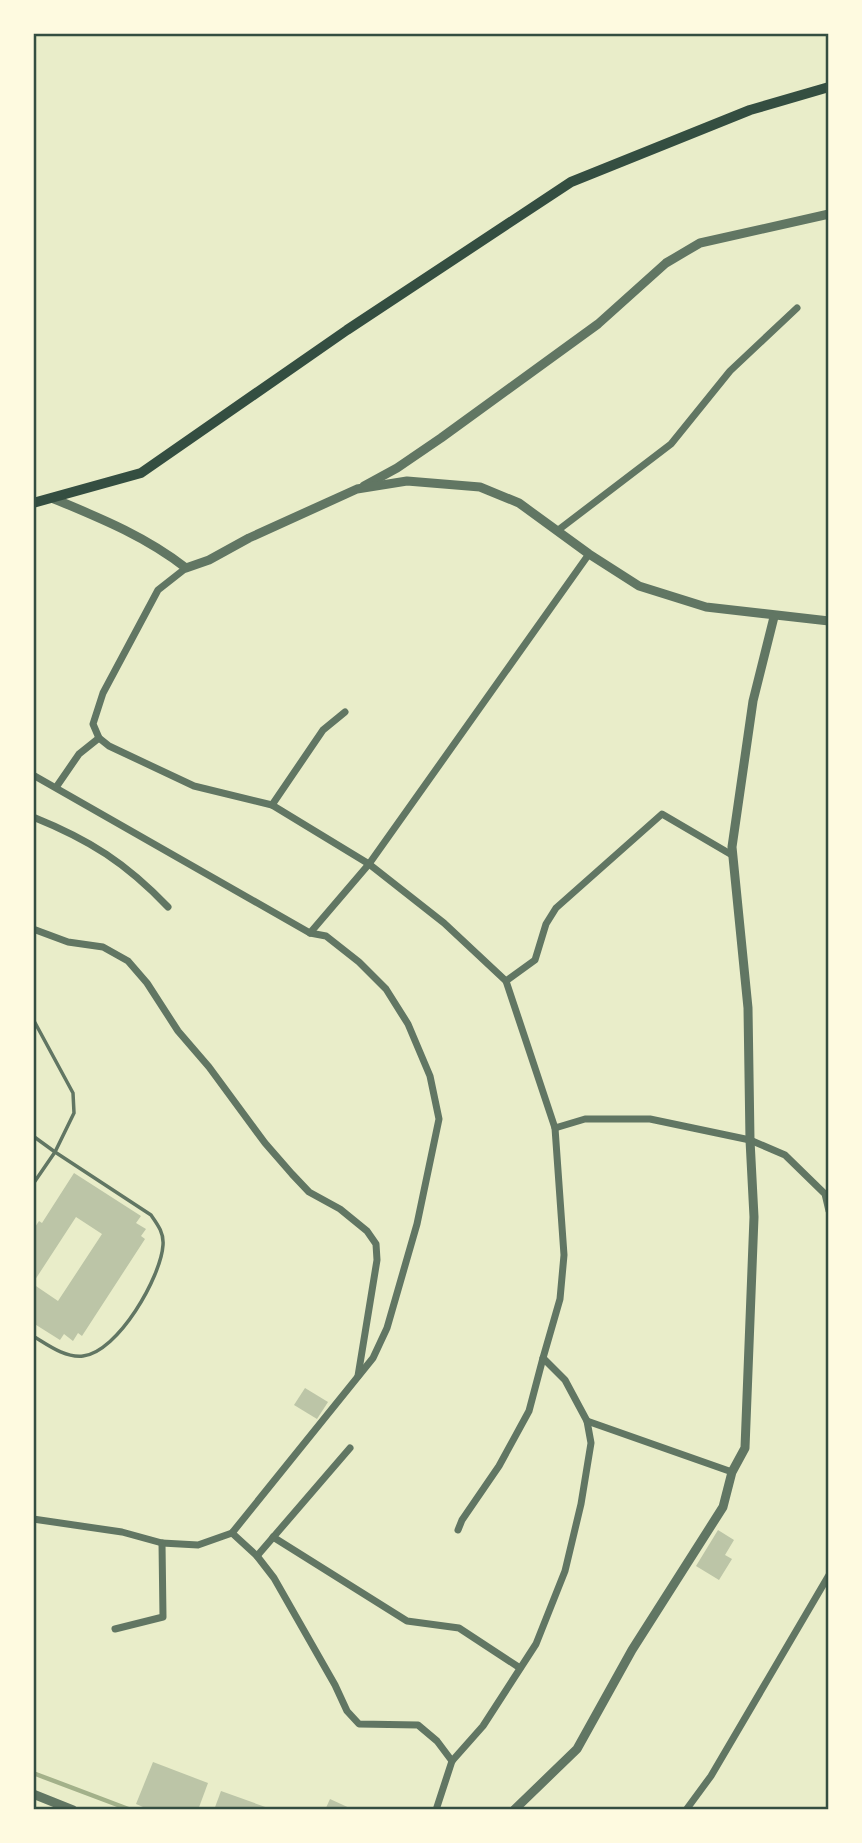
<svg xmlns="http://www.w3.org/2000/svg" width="862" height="1843" viewBox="0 0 862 1843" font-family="Spectral,serif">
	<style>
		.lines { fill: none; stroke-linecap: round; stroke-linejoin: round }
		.stream { stroke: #a3b18a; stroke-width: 4.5 }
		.building { fill: #bcc5a7 }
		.service { stroke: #617663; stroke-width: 3.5 }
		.minor { stroke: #617663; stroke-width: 7 }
		.tertiary { stroke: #617663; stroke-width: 9 }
		.secondary { stroke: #344e41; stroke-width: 10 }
		.neatline { fill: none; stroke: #344e41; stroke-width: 2.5 }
	</style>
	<rect width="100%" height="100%" fill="#e9edc9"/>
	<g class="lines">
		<polyline class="stream" points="33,1773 131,1810"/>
	</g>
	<g class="building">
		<polygon points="74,1173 141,1216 136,1223 146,1229 141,1236 145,1239 82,1336 78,1333 73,1341 64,1334 60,1340 33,1323 33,1284 58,1301 102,1234 76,1217 33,1283 33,1230 39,1221 42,1223"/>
		<polygon points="305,1388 328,1402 317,1419 294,1405"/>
		<polygon points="718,1530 734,1540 725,1555 732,1559 719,1580 696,1566"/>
		<polygon points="153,1762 208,1783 198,1810 150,1810 136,1804"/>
		<polygon points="221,1791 271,1809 271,1810 214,1810"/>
		<polygon points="330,1799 354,1810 325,1810"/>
	</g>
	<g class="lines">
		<g class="service">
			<path d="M33 1019 73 1093 74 1113 55 1152 151 1215C158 1225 164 1233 163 1245 161 1277 118 1352 83 1356 65 1358 48 1345 33 1336"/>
			<polyline points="33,1136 55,1152 33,1184"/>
		</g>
		<g class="minor">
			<polyline points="557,531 671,444 730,371 797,308"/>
			<polyline points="186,568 158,590 103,693 93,724 99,738 109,746 194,786 272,805 369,864 444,923 506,981 555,1128 585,1119 650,1119 750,1140 785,1155 825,1194 829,1211"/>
			<polyline points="33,775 310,933 326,936 359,962 386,989 408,1024 430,1076 439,1119 417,1224 387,1328 373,1358 232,1533 198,1545 162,1543 122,1532 33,1519"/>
			<polyline points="57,786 79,754 99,738"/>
			<polyline points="272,805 323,730 345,712"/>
			<path d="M33 817C90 840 126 863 168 907"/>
			<polyline points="33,929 68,942 103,947 128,961 147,983 178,1031 209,1067 265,1143 292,1174 309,1192 340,1209 367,1231 376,1244 377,1260 358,1376"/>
			<polyline points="310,933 369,864 589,554"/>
			<polyline points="506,981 535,960 546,924 556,908 662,814 732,855"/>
			<polyline points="587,1421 732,1472"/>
			<polyline points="458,1530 462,1520 499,1466 529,1411 543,1358"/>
			<polyline points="232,1533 257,1556 274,1578 335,1685 347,1711 359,1724 418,1725 437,1741 452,1761"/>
			<polyline points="273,1537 407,1621 459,1628 520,1668"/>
			<polyline points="257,1556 350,1448"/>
			<polyline points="115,1629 163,1617 162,1543"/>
			<polyline points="436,1810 452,1761 483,1726 536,1644 565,1571 581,1504 591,1443 587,1421 565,1380 543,1358 560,1299 564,1255 555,1128"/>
			<polyline points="686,1810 711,1776 829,1575"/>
		</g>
		<g class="tertiary">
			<polyline points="364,486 397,468 441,438 598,324 666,263 700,243 829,214"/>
			<path d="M52 498C100 518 145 536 186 568L209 560 249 538 357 489 407 481 480 487 519 503 589 554 639 586 706 607 829 621"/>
			<polyline points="33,1794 73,1810"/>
			<polyline points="514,1810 577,1749 632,1650 723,1507 732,1472 745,1448 754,1217 750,1140 748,1008 732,847 753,701 774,617"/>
		</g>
		<polyline class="secondary" points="33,503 141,473 347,330 571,182 750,110 829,87"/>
	</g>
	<rect width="862" height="1843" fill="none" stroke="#fefae0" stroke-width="70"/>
	<rect x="35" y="35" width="792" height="1773" class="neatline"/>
</svg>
